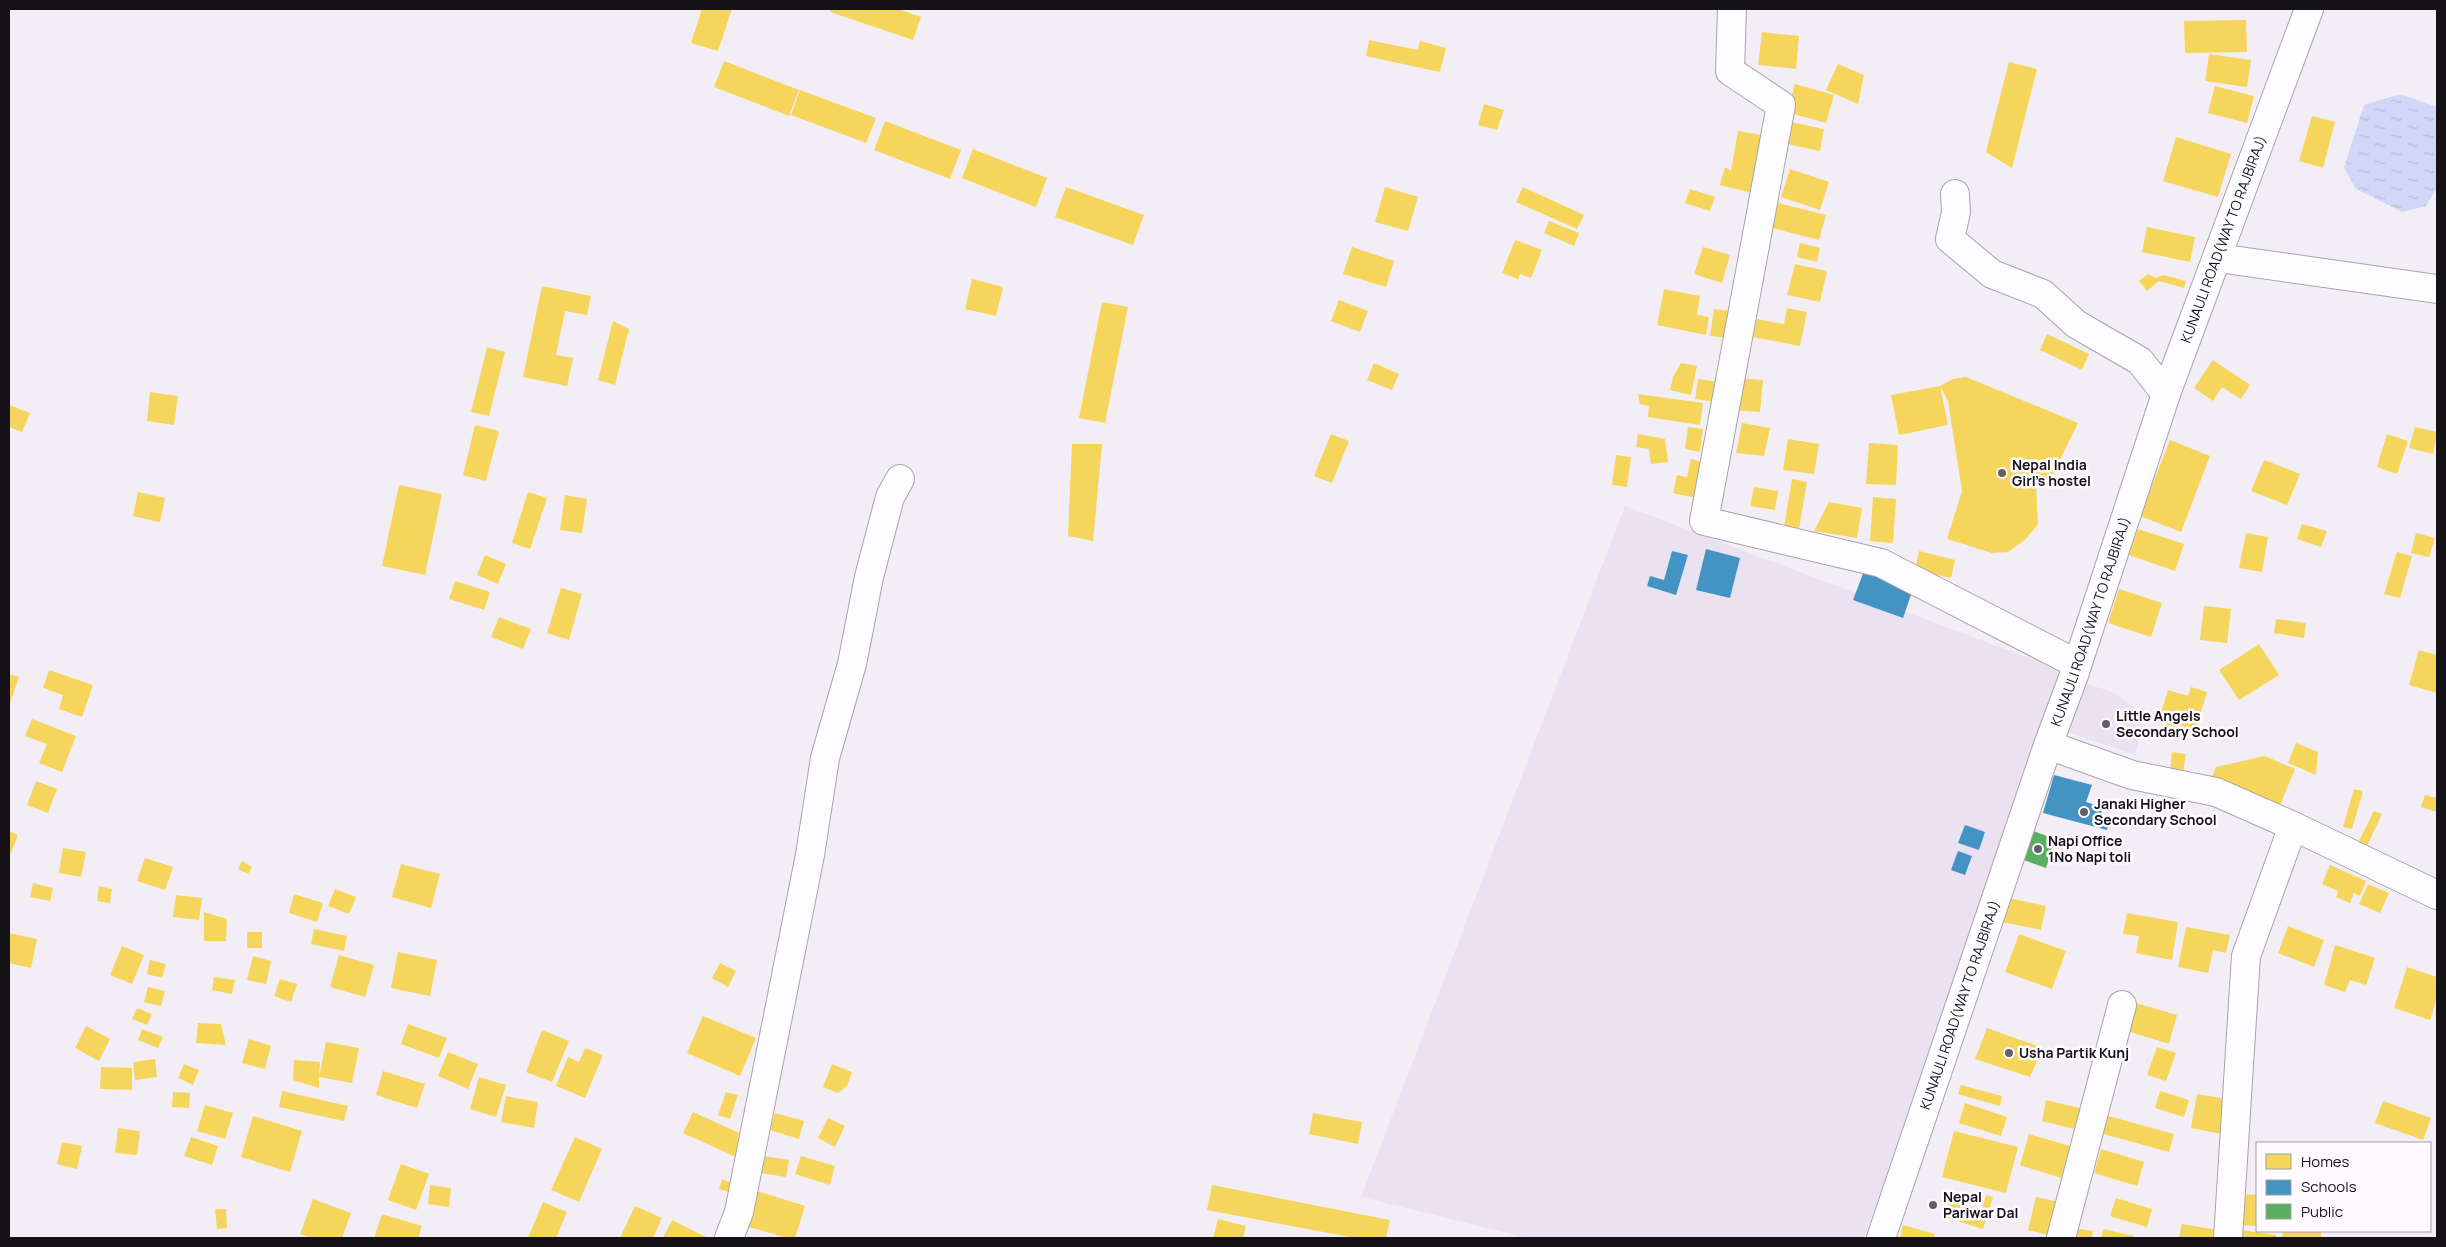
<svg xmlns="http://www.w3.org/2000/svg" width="2446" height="1247" viewBox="0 0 2446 1247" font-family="Manrope,sans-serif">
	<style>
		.built { fill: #ebe2f1 }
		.water { fill: url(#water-ripples) }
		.homes { fill: #f6d55c }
		.schools { fill: #4393c3 }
		.public { fill: #5aae61 }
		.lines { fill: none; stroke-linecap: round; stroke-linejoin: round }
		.minor-casing { stroke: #a8a4aa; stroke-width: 30 }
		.major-casing { stroke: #a8a4aa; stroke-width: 30 }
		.minor { stroke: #fdfcfe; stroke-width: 28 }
		.major { stroke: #fdfcfe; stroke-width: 28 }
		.poi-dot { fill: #635f65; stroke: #fdfbfe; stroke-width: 2 }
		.labels { text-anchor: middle; stroke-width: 5; stroke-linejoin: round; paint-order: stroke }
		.street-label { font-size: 14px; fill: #151217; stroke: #fdfbfe }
		.poi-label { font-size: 14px; font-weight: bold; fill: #151217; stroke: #fdfbfe; text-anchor: start }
	</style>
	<defs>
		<pattern id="water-ripples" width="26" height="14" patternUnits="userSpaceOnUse" patternTransform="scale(1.25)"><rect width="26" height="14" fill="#d2d7f7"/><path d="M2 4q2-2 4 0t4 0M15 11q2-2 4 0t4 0" fill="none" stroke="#b3b8d3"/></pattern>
	</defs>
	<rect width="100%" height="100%" fill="#f3eef6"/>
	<g class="built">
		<polygon points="1625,506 2071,674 1864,1238 1527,1238 1361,1197"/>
		<polygon points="2082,682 2115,693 2145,717 2135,755 2067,732"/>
	</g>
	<polygon class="water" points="2400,94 2437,107 2437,188 2426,206 2402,212 2356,189 2344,168 2364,105"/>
	<g class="homes">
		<polygon points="702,9 732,9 718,51 691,43"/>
		<polygon points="831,9 898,9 921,17 913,40 830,12"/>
		<polygon points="2246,20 2247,52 2185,53 2184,21"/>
		<polygon points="1762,32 1799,36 1796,69 1758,65"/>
		<polygon points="1369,40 1418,50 1420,41 1446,48 1440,72 1366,56"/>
		<polygon points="2209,54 2251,60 2247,87 2205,81"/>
		<polygon points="724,61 799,90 789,116 714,87"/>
		<polygon points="2009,62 2037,69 2012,168 1986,152"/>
		<polygon points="1838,64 1864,75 1858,104 1826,90"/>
		<polygon points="1795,84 1834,95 1826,123 1787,112"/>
		<polygon points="2215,86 2254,96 2247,123 2208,113"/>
		<polygon points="800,90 876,118 866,143 791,115"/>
		<polygon points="1484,104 1504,110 1497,130 1478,125"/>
		<polygon points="2312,116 2335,122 2323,168 2299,161"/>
		<polygon points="885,121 961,150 950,179 874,150"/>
		<polygon points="1787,121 1824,129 1820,151 1783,143"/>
		<polygon points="1738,131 1767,136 1756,194 1720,185 1725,167 1731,171"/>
		<polygon points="2176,137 2231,154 2218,197 2163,181"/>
		<polygon points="973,149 1047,178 1036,207 962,178"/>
		<polygon points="1790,169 1829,182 1820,210 1781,197"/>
		<polygon points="1066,187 1144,215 1133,245 1055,217"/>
		<polygon points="1385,187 1418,197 1408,231 1375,222"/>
		<polygon points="1523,187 1584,215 1577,229 1516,202"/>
		<polygon points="1690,189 1715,197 1710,211 1685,203"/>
		<polygon points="1774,202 1826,215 1819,240 1768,227"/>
		<polygon points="1549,221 1579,233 1574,246 1544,233"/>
		<polygon points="2147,227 2195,237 2190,262 2142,252"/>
		<polygon points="1515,240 1542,250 1531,278 1520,274 1518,279 1502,273"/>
		<polygon points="1800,243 1820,248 1817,262 1797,257"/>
		<polygon points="1352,247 1394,261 1386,287 1343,274"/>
		<polygon points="1703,247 1730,255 1722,283 1694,274"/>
		<polygon points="1795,264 1827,271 1820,302 1787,295"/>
		<polygon points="2148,274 2155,278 2164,275 2186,281 2184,288 2159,281 2147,291 2139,281"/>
		<polygon points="972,279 1003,287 996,316 965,309"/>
		<polygon points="542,286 591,296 587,315 565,311 556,355 573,358 567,386 523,377"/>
		<polygon points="1664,289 1700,296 1697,315 1709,317 1706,335 1657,325"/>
		<polygon points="1339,300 1368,311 1360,332 1331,321"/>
		<polygon points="1102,302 1128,307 1105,423 1079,418"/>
		<polygon points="1787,308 1807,312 1800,346 1753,337 1757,319 1784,324"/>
		<polygon points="1714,309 1731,311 1728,338 1710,336"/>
		<polygon points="613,321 629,329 615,385 598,380"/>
		<polygon points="2047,334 2089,354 2082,370 2040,350"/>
		<polygon points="487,347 505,352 489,416 471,412"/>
		<polygon points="2213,360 2250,385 2241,399 2222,387 2213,401 2194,388"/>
		<polygon points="1374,363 1399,374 1392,390 1367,380"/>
		<polygon points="1681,363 1697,366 1691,395 1670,390 1673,377"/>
		<polygon points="1966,377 2078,423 2053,474 2036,486 2038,524 2025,540 2008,552 1992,553 1947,539 1962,491 1948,401 1940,386 1948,425 1899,435 1891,395 1940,386 1953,379"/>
		<polygon points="1737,378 1763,380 1760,412 1734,410"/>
		<polygon points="1698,379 1719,382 1716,402 1695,399"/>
		<polygon points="150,392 178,396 174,425 147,421"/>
		<polygon points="1638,394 1703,403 1700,425 1648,417 1649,406 1640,404"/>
		<polygon points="9,405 30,413 22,432 9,427"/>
		<polygon points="1742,423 1770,428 1764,456 1736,453"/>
		<polygon points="475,425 499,431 486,481 463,475"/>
		<polygon points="1688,427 1703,429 1700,452 1685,449"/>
		<polygon points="2415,427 2437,432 2433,454 2409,448"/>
		<polygon points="1331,434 1349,441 1332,483 1314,476"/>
		<polygon points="1638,434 1665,439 1668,462 1651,464 1649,449 1636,447"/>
		<polygon points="2387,434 2408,441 2397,474 2377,467"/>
		<polygon points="1788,439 1819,444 1814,474 1783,470"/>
		<polygon points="2170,440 2210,456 2181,532 2140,516"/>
		<polygon points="1869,443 1898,445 1896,485 1866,484"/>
		<polygon points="1072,444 1102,444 1093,541 1068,536"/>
		<polygon points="1616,455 1631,457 1627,487 1612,485"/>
		<polygon points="1691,459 1703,462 1696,498 1673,493 1677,475 1687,477"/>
		<polygon points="2264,460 2300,474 2287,505 2251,491"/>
		<polygon points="1792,479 1807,482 1799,529 1784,526"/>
		<polygon points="399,485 442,494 425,575 382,566"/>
		<polygon points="1754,487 1778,491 1775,510 1750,506"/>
		<polygon points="138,492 165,498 160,522 133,516"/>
		<polygon points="528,492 547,498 530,549 512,543"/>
		<polygon points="565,495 587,499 582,533 560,530"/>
		<polygon points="1873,497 1896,499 1893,543 1870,541"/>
		<polygon points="1829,502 1862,508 1857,538 1814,531"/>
		<polygon points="2302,524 2327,531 2321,547 2297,539"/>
		<polygon points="2138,529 2184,544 2175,571 2129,555"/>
		<polygon points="2246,533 2268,537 2262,572 2239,568"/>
		<polygon points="2416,533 2435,538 2429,557 2411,553"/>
		<polygon points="1919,551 1955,560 1951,578 1915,570"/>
		<polygon points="2397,552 2412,556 2400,598 2384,594"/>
		<polygon points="485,555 506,564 498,584 477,575"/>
		<polygon points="455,581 490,592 484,610 449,599"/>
		<polygon points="561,588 582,594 569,640 547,633"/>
		<polygon points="2119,589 2162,603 2151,637 2108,623"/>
		<polygon points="2204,606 2231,609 2227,643 2200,640"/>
		<polygon points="499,617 531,629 523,649 491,637"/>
		<polygon points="2276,619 2306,623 2304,638 2274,633"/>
		<polygon points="2259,644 2279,675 2239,700 2219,670"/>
		<polygon points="2419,650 2437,655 2437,693 2409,685"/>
		<polygon points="49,670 93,685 82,717 59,709 63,695 43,688"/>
		<polygon points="9,674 19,677 9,706"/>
		<polygon points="2191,687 2207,692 2195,733 2158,722 2168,690 2188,696"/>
		<polygon points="32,719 76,736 62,772 39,763 47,744 25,736"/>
		<polygon points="2296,743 2318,752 2316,775 2288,763"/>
		<polygon points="2172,752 2186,754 2183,773 2170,771"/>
		<polygon points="2265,756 2295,769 2278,810 2210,781 2216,767"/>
		<polygon points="36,781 57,789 48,813 27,805"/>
		<polygon points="2354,789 2363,791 2352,829 2343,827"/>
		<polygon points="2425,795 2437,798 2437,812 2421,807"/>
		<polygon points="2374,811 2382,814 2364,852 2356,847"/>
		<polygon points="9,831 18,835 9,858"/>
		<polygon points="63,848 86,852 81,877 59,873"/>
		<polygon points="145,858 173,867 165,890 137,881"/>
		<polygon points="242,861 252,867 248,874 238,869"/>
		<polygon points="401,864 440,874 431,908 392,897"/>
		<polygon points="2330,865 2366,881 2360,896 2354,893 2350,903 2336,897 2338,891 2322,884"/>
		<polygon points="33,883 53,888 50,901 30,897"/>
		<polygon points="2368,884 2389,893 2380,913 2359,904"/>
		<polygon points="99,886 112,889 110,903 97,901"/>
		<polygon points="335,889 356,897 349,914 328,906"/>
		<polygon points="294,894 323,903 317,922 289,913"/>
		<polygon points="176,895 202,898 199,920 173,917"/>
		<polygon points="2009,898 2046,906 2041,930 2003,922"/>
		<polygon points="204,912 227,919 226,941 204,941"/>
		<polygon points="2127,913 2178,922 2172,960 2136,953 2139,936 2123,934"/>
		<polygon points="2288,926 2324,940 2314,967 2278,953"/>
		<polygon points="2186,927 2230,935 2226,953 2213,950 2208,973 2178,967"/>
		<polygon points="314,929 347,936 344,951 311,944"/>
		<rect x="247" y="932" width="15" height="16"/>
		<polygon points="9,933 37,939 31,968 9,963"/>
		<polygon points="2019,934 2066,951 2052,989 2005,972"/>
		<polygon points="2335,945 2375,958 2366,985 2350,980 2345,992 2324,985"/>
		<polygon points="122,946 144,955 132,984 110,975"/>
		<polygon points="398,952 437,960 430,996 391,988"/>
		<polygon points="339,955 374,965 365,997 330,987"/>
		<polygon points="253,956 271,961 266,984 247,980"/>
		<polygon points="150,960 166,964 162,978 147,974"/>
		<polygon points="720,963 736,971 728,987 712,978"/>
		<polygon points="2407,967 2437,977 2437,998 2430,1020 2394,1008"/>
		<polygon points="214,977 235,980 232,994 212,990"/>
		<polygon points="280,979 297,984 291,1002 274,996"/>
		<polygon points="148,987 165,991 161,1006 144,1002"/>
		<polygon points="2136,1003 2177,1015 2169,1044 2127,1031"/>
		<polygon points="137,1008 152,1014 147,1025 132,1019"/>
		<polygon points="703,1016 756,1038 740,1076 687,1053"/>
		<polygon points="198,1023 221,1024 226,1045 196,1043"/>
		<polygon points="408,1024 447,1038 439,1058 401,1044"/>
		<polygon points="86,1026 110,1039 99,1061 75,1048"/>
		<polygon points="1987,1028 2043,1048 2030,1077 1975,1059"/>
		<polygon points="142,1029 163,1037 158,1048 138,1040"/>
		<polygon points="542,1030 569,1041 552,1082 526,1072"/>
		<polygon points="249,1039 271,1046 265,1069 242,1063"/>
		<polygon points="326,1042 359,1048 352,1083 319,1077 319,1088 293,1080 294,1060 320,1062 319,1077"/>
		<polygon points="2157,1047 2176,1053 2166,1081 2147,1075"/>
		<polygon points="585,1048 603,1055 585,1098 556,1086 568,1057 579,1062"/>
		<polygon points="448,1052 478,1064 468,1089 438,1076"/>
		<polygon points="155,1059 157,1077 135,1080 133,1062"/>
		<polygon points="184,1064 199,1070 193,1085 178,1078"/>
		<polygon points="832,1064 852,1072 847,1086 838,1093 823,1087"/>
		<polygon points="101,1067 132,1068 132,1090 100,1089"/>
		<polygon points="383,1071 425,1084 417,1108 376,1095"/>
		<polygon points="479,1077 506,1085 496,1117 470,1109"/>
		<polygon points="1961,1085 2002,1096 2000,1106 1958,1094"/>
		<polygon points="282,1091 348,1106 344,1121 279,1107"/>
		<polygon points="2160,1091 2189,1100 2184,1117 2155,1108"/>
		<polygon points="173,1092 190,1093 189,1108 172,1107"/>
		<polygon points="726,1092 738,1095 730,1119 718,1115"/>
		<polygon points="2197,1094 2227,1099 2221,1134 2191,1128"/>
		<polygon points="506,1096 538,1102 534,1128 501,1122"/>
		<polygon points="2046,1100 2088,1110 2083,1131 2042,1121"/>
		<polygon points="2383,1101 2431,1118 2423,1140 2375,1123"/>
		<polygon points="1965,1103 2007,1117 2001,1136 1959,1123"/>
		<polygon points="205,1105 233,1113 225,1139 197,1131"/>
		<polygon points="693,1112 739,1133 736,1157 683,1133"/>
		<polygon points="775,1113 804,1121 799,1139 770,1130"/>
		<polygon points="1313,1113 1362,1122 1358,1144 1309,1134"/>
		<polygon points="2101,1114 2174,1134 2169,1152 2096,1132"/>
		<polygon points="253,1116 302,1131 290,1172 241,1157"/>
		<polygon points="828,1118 845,1126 835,1147 818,1138"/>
		<polygon points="118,1128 140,1131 137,1155 115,1153"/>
		<polygon points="1954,1131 2018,1147 2006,1193 1942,1177"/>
		<polygon points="2029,1134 2070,1146 2061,1178 2020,1165"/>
		<polygon points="191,1137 218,1146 212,1165 184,1156"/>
		<polygon points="575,1137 602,1149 579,1202 551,1190"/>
		<polygon points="62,1142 82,1146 77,1169 57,1164"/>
		<polygon points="2101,1149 2144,1162 2137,1186 2094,1173"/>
		<polygon points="764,1156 789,1160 786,1177 761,1173"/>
		<polygon points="801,1156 835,1166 830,1185 795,1174"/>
		<polygon points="401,1164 429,1174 416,1210 388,1200"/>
		<polygon points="722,1179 732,1183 729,1192 719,1189"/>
		<polygon points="430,1185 451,1188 449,1207 428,1204"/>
		<polygon points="1212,1185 1390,1220 1386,1238 1355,1238 1207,1210"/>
		<polygon points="757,1191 805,1206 795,1238 787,1238 746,1226"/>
		<polygon points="2238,1194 2257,1195 2257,1226 2237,1225"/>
		<polygon points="1986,1195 1993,1197 1983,1229 1944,1217 1949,1200 1982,1210"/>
		<polygon points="2036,1197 2062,1203 2053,1236 2028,1230"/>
		<polygon points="2116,1198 2152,1209 2147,1227 2110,1216"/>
		<polygon points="313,1199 351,1213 342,1238 312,1238 300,1234"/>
		<polygon points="543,1202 567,1212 556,1238 528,1238"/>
		<polygon points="635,1206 662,1218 653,1238 620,1238"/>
		<polygon points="215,1209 226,1209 227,1228 217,1229"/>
		<polygon points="382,1214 422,1226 418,1238 374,1238"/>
		<polygon points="1218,1219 1246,1226 1243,1238 1213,1238"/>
		<polygon points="672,1220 708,1238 663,1238"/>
		<polygon points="2182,1224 2217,1230 2215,1238 2179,1238"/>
		<polygon points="1903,1225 1935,1234 1934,1238 1900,1238"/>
		<polygon points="2074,1228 2093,1231 2092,1238 2072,1238"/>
		<polygon points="2103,1229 2134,1236 2134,1238 2101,1238"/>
		<polygon points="2241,1230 2276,1235 2276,1238 2240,1238"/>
		<polygon points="2283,1231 2321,1231 2321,1238 2282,1238"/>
	</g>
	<g class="schools">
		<polygon points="1706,549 1740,558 1730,598 1696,590"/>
		<polygon points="1672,551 1688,555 1676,595 1647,586 1650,576 1664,580"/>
		<polygon points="1864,571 1913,589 1903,618 1853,600"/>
		<polygon points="2054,775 2092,785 2086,802 2102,807 2101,817 2110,821 2107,830 2043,813"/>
		<polygon points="1965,825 1985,832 1979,850 1958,843"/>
		<polygon points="1958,851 1972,856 1965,875 1951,870"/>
	</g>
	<polygon class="public" points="2031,830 2055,839 2046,868 2021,859"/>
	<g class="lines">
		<defs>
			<g id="minor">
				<polyline points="1732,9 1730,71 1781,105 1704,521 1881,563 2077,664"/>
				<polyline points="1955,194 1956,212 1950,239 1992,274 2043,294 2076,324 2140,361 2166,394"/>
				<polyline points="2218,258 2437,289"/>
				<polyline points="2048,745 2132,775 2216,792 2293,826 2246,956 2228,1238"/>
				<polyline points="2293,826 2437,895"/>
				<polyline points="729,1238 739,1212 810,855 825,758 852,664 869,577 890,497 900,479"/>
				<polyline points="2061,1238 2122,1005"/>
			</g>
			<g id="major">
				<path id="s1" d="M1881 1238 2048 745 2074 675 2166 394 2309 9"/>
			</g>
		</defs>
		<use href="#minor" class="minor-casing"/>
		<use href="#major" class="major-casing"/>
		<use href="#minor" class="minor"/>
		<use href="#major" class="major"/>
	</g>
	<g class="poi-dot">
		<circle cx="2002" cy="473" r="5"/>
		<circle cx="2106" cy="724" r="5"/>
		<circle cx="2084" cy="812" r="5"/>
		<circle cx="2038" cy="849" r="5"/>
		<circle cx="2009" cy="1053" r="5"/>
		<circle cx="1933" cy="1205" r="5"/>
	</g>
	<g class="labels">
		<g class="street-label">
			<text dy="5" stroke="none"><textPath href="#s1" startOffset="1056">KUNAULI ROAD(WAY TO RAJBIRAJ)</textPath></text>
			<text dy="5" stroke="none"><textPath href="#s1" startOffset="651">KUNAULI ROAD(WAY TO RAJBIRAJ)</textPath></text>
			<text dy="5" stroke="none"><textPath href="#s1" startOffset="246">KUNAULI ROAD(WAY TO RAJBIRAJ)</textPath></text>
		</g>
		<g class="poi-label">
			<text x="2012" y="470">Nepal India<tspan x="2012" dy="16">Girl's hostel</tspan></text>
			<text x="2116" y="721">Little Angels<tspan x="2116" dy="16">Secondary School</tspan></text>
			<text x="2094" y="809">Janaki Higher<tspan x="2094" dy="16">Secondary School</tspan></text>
			<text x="2048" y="846">Napi Office<tspan x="2048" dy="16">1No Napi toli</tspan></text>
			<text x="2019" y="1058">Usha Partik Kunj</text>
			<text x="1943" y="1202">Nepal<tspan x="1943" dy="16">Pariwar Dal</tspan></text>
		</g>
	</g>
	<rect width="2446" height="1247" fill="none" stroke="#151217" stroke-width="20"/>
	<rect x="2256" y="1142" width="175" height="90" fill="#fdfbfe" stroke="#a09ea2"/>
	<rect x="2266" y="1154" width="25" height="15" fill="#f6d55c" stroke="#a09ea2"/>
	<text x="2301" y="1167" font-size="15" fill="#151217">Homes</text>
	<rect x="2266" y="1180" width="25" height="15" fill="#4393c3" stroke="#a09ea2"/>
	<text x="2301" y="1192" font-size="15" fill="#151217">Schools</text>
	<rect x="2266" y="1204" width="25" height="15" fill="#5aae61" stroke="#a09ea2"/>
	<text x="2301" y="1217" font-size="15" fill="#151217">Public</text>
</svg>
